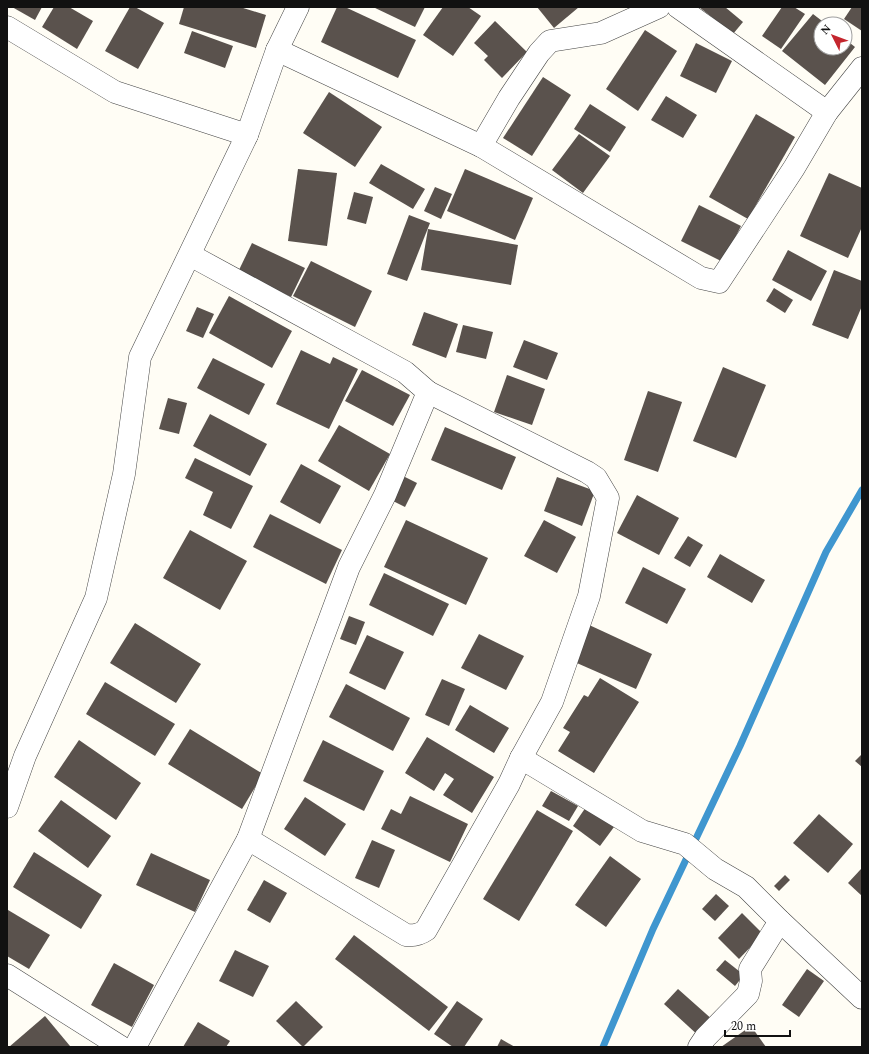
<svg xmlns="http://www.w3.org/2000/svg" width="869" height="1054" viewBox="0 0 869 1054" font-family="Spectral,serif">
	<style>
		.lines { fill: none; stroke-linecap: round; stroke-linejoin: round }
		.stream { stroke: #3f96cf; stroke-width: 7 }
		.building { fill: #5a524d }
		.minor-casing { stroke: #444; stroke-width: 23 }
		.minor { stroke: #fff; stroke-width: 22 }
	</style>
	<rect width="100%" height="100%" fill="#fffdf5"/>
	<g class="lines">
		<polyline class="stream" points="603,1047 653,929 740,746 826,552 862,490"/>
	</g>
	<g class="building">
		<polygon points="12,7 42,7 35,20"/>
		<polygon points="54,7 69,7 93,21 77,49 42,27"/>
		<polygon points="130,7 135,7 164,23 138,69 105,51"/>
		<polygon points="184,7 240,7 266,15 256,48 179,24"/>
		<polygon points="337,7 345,7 416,40 398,78 321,42"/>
		<polygon points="373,7 425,7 415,27"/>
		<polygon points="443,7 468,7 481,16 453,56 423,35"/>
		<polygon points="537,7 579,7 554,28"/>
		<polygon points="699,7 725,7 743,22 733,34"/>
		<polygon points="782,7 794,7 805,14 781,49 762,36"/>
		<polygon points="852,7 862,7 862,31 844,19"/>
		<polygon points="813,14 826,24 821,24 821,48 845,48 845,39 855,47 825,85 782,51"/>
		<polygon points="495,21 527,52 502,78 484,60 488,56 474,43"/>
		<polygon points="645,30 677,51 638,111 606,89"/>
		<polygon points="192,31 233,46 225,68 184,53"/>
		<polygon points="696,43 732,61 716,93 680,76"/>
		<polygon points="543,77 571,95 532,156 503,138"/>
		<polygon points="329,92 382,127 355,167 303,133"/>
		<polygon points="666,96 697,115 683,138 651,120"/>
		<polygon points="590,104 626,127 610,152 574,129"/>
		<polygon points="756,114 795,137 748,219 709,197"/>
		<polygon points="579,134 610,156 583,193 552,170"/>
		<polygon points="381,164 425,189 413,209 369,183"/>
		<polygon points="298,169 337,173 327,246 288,241"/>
		<polygon points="465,169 533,198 515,240 447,211"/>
		<polygon points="829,173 862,188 862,227 848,258 800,236"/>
		<polygon points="435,187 452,194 441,219 424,211"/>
		<polygon points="354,192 373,197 366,224 347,219"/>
		<polygon points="699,205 741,226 723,262 681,241"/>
		<polygon points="409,215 430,223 407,281 387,274"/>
		<polygon points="428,229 518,245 511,285 421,270"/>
		<polygon points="252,243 305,268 291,297 238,272"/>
		<polygon points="788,250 827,271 811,301 772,280"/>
		<polygon points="311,261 372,291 355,327 293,296"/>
		<polygon points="834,270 862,281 862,306 848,339 812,325"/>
		<polygon points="774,288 793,300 785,313 766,301"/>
		<polygon points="229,296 292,331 272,368 209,333"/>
		<polygon points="197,307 214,314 203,338 186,331"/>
		<polygon points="424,312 458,324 446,358 412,345"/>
		<polygon points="463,325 493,332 486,359 456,352"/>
		<polygon points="524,340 558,353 547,380 513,367"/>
		<polygon points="301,350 330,364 333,357 358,369 329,429 276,404"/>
		<polygon points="213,358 265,384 249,415 197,388"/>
		<polygon points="723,367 766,385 736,458 693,441"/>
		<polygon points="362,370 410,395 393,426 345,401"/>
		<polygon points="507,375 545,389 532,425 494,412"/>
		<polygon points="648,391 682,402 658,472 624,460"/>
		<polygon points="168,398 187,403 179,434 159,429"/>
		<polygon points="210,414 267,444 250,476 193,446"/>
		<polygon points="339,425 390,454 369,491 318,461"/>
		<polygon points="445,427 516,457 502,490 431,460"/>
		<polygon points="195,458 253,486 231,529 203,515 213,492 185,478"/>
		<polygon points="301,464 341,486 320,524 280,502"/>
		<polygon points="401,475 417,483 405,507 389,499"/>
		<polygon points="557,477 595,491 582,526 544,511"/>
		<polygon points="637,495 679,518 659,555 617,533"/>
		<polygon points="270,514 342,550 326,584 253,547"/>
		<polygon points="406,520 488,558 466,605 384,567"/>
		<polygon points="544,520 576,537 557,573 524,556"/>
		<polygon points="190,530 247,561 220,610 163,578"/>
		<polygon points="688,536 703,545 690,567 674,558"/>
		<polygon points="720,554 765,580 752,603 707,577"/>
		<polygon points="643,567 686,589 667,624 625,603"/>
		<polygon points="384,573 449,604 433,636 369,605"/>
		<polygon points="349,616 365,622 356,645 340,639"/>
		<polygon points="135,623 201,664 176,703 110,663"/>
		<polygon points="587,624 652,654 636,689 570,660"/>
		<polygon points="479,634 524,656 506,690 461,668"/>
		<polygon points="367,635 404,652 385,690 349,673"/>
		<polygon points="600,678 639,702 594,773 558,751 570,732 563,728 584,695 588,697"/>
		<polygon points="442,679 465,689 449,726 425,715"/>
		<polygon points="105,682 175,724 155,756 86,714"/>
		<polygon points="346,684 410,718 393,751 329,717"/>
		<polygon points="470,705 509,728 494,753 455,730"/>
		<polygon points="190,729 263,774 242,809 168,764"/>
		<polygon points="427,737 494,777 472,813 443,795 454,779 445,773 434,791 405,773"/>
		<polygon points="79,740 141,783 116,820 54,777"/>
		<polygon points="323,740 384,771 364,811 303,781"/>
		<polygon points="862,754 862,767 855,761"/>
		<polygon points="551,791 578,806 569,821 542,806"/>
		<polygon points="410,796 468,824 450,862 381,829 391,809 401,814"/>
		<polygon points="305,797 346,824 325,856 284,829"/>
		<polygon points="61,800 111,836 88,868 38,831"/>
		<polygon points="586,807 614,827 600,846 573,826"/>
		<polygon points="537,810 573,831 519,921 483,899"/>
		<polygon points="819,814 853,844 828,873 793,843"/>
		<polygon points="372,840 395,850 379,888 355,878"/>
		<polygon points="34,852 102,895 81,929 13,887"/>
		<polygon points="151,853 210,880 195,912 136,885"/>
		<polygon points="610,856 641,879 606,927 575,905"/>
		<polygon points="861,869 862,870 862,896 848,883"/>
		<polygon points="785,875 790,880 779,891 774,886"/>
		<polygon points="264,880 287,893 270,923 247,910"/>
		<polygon points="716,894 729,906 715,921 702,909"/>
		<polygon points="8,910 50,935 29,969 7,956 7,912"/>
		<polygon points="742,913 763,934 739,959 718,938"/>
		<polygon points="354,935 448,1007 429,1031 335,959"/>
		<polygon points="235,950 269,966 253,997 219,981"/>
		<polygon points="725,960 744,975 735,986 716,970"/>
		<polygon points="114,963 154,985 132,1027 91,1005"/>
		<polygon points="807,969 824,981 799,1017 782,1005"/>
		<polygon points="678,989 714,1021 700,1037 664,1004"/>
		<polygon points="296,1001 323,1027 303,1047 276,1021"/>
		<polygon points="457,1001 483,1019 464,1047 453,1047 434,1034"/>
		<polygon points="45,1016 70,1046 69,1047 9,1047"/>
		<polygon points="198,1022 230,1041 226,1047 183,1047"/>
		<polygon points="751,1026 766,1047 721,1047"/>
		<polygon points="501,1039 515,1047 497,1047"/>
	</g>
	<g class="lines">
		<defs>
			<g id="minor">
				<polyline points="678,7 827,112"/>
				<polyline points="7,27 115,92 247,135"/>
				<polyline points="277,50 481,146 701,278 719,282 794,168 827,112 862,68"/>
				<polyline points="481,146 509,98 539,53 550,41 601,33 659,7"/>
				<polyline points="521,758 642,831 685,844 715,869 746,887 780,921 862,998"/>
				<polyline points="7,807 25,756 96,598 124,474 140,357 247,135 277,50 298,7"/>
				<path d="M248 839 406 935C414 936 419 935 426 930L509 784 521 758 552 702 589 596 608 498 596 478 587 472 428 392"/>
				<polyline points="7,975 121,1047"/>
				<polyline points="135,1047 248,839 349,567 385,495 428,392 405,372 190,255"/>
				<polyline points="699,1047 705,1038 748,994 751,981 750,969 780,921"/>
			</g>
		</defs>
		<use href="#minor" class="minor-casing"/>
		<use href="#minor" class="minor"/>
	</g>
	<rect width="869" height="1054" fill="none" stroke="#111111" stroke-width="16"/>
	<g transform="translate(833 36) rotate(312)"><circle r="19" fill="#ffffff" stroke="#a0a0a0"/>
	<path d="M0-3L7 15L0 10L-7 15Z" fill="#c4262e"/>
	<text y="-6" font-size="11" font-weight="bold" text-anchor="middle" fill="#111111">N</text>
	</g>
	<path d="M725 1030v6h65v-6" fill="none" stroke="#111111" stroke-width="2"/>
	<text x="731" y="1030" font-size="12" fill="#111111" stroke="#ffffff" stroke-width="3" paint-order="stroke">20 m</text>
</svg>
